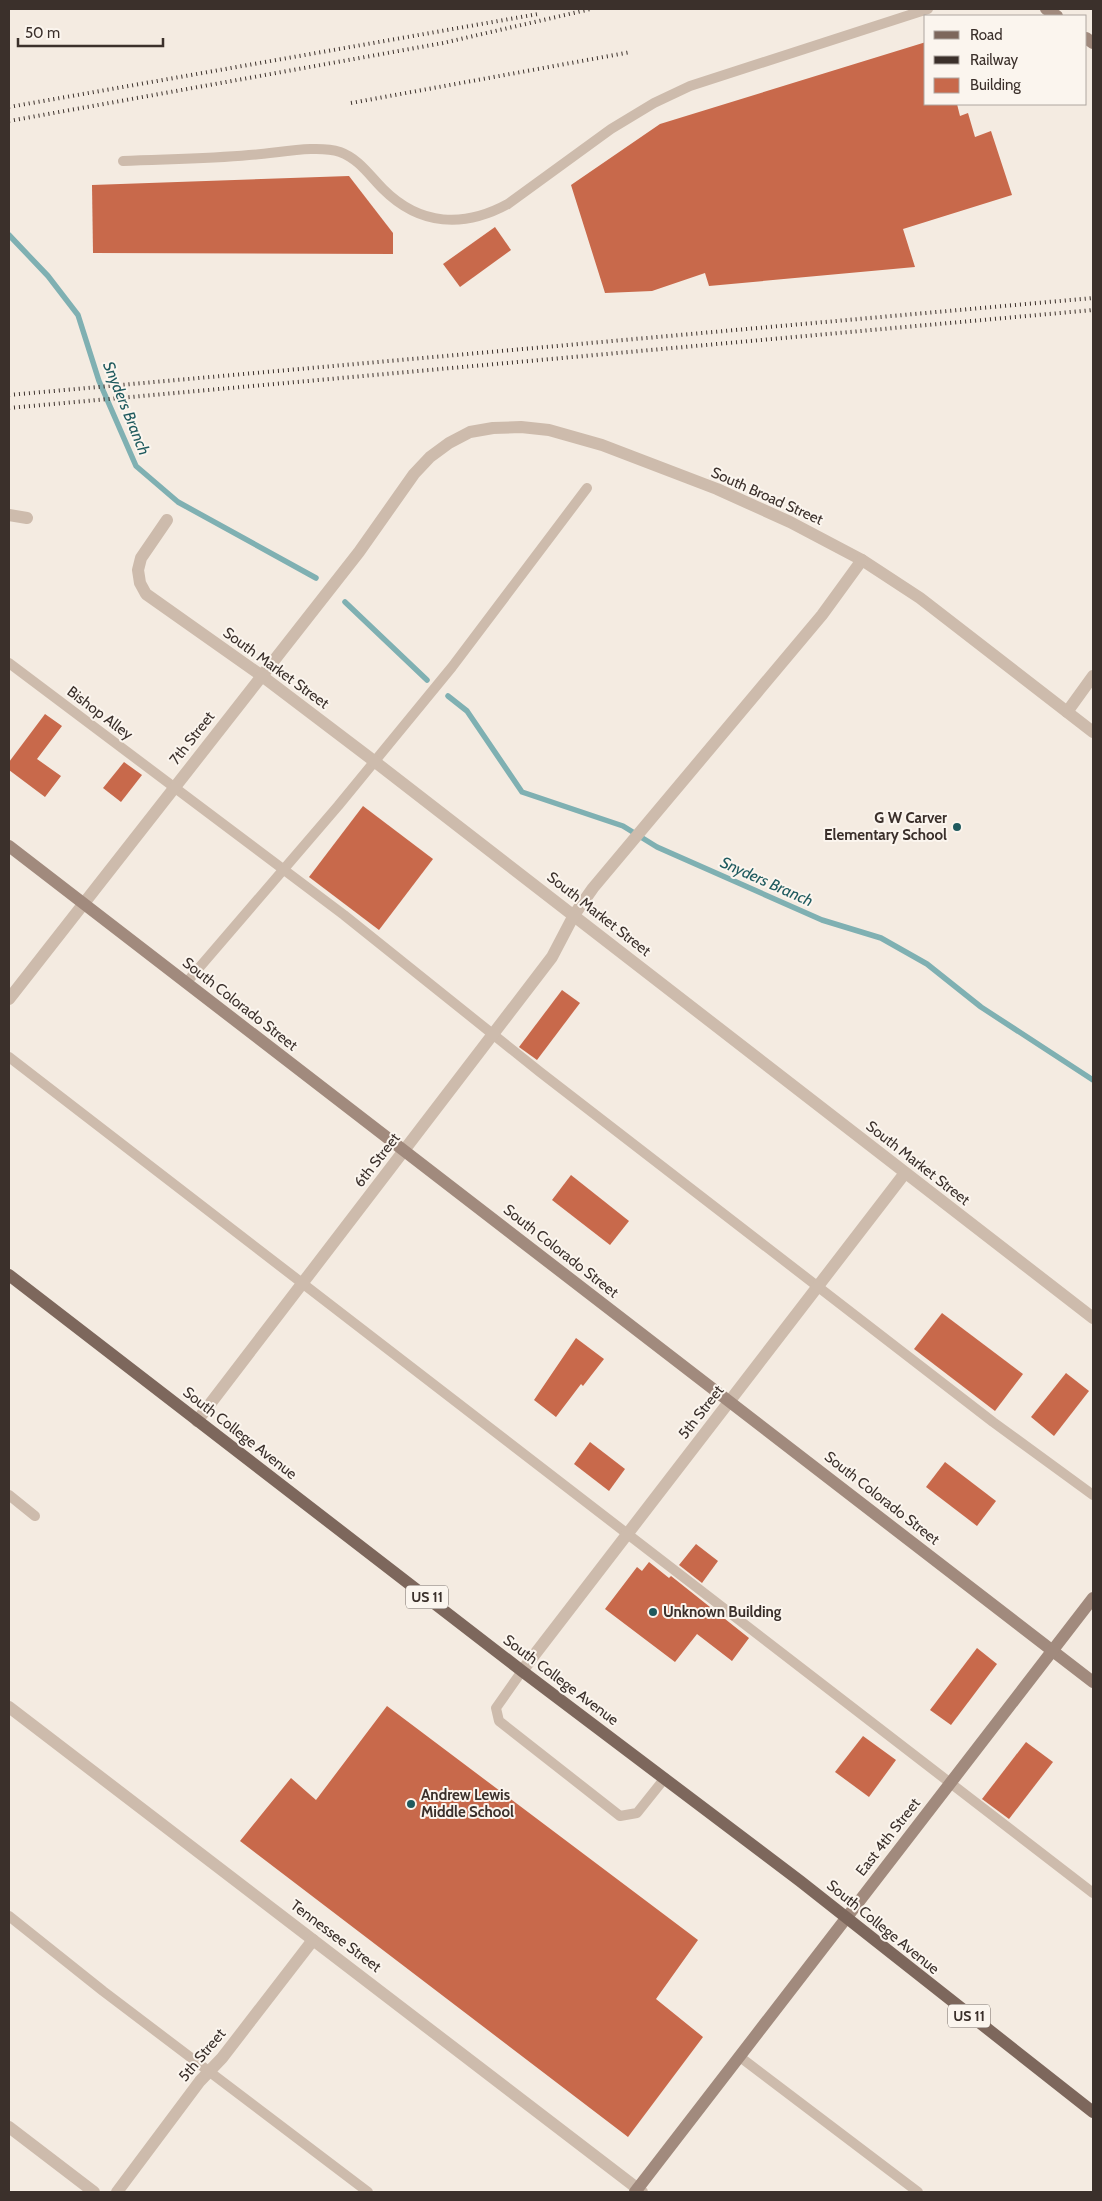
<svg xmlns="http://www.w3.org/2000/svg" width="1102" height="2201" viewBox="0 0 1102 2201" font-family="Cabin,sans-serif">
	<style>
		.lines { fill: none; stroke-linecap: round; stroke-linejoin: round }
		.stream { stroke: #7fb0b2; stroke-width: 5.5 }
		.building { fill: #c8694b }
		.lane { stroke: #cdbbac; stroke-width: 10 }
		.street { stroke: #cdbbac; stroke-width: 12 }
		.secondary { stroke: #a18a7d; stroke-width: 12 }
		.primary { stroke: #7d675c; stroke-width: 12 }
		.rail { stroke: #3b302b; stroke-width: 4; stroke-dasharray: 1 4; stroke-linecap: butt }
		.poi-dot { fill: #1f5a5e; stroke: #fbf5ee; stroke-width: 2 }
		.labels { text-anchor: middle; stroke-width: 4; stroke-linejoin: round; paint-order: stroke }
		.shield { fill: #fbf5ee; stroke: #756b66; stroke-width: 1 }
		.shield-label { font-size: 14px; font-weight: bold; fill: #3b302b }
		.street-label { font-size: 15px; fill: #3b302b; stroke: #fbf5ee }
		.poi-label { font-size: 15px; font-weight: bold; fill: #3b302b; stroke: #fbf5ee; text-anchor: start }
		.water-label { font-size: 16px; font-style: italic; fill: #1f5a5e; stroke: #fbf5ee }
	</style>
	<rect width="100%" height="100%" fill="#f4ebe1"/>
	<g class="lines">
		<g class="stream">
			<polyline points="9,235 48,276 78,315 99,381 136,466 178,502 316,578"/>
			<polyline points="345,602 427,680"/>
			<polyline points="448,696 467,711 522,792 623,826 657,847 822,920 881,938 927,964 981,1007 1093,1080"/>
		</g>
	</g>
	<g class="building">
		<polygon points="926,42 926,104 957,104 960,116 968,113 975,137 991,131 1012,195 903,229 915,267 709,286 705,273 652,291 605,293 571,185 660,124"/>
		<polygon points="349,176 393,233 393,254 93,253 92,185"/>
		<polygon points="495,227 511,250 460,287 443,264"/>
		<polygon points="45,714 62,726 37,759 61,776 45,797 9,770 9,762"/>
		<polygon points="124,762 142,775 121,802 103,788"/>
		<polygon points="363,806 433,859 379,930 309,877"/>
		<polygon points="562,990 580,1003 537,1060 519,1047"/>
		<polygon points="571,1175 629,1221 610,1245 552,1200"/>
		<polygon points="942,1313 1023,1374 995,1411 914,1349"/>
		<polygon points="576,1338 604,1359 583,1386 581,1384 556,1417 534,1400"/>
		<polygon points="1066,1373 1089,1391 1054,1436 1031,1417"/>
		<polygon points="590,1442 625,1469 609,1491 574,1464"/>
		<polygon points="945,1462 996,1501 977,1526 926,1487"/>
		<polygon points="696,1544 718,1561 702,1583 679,1565"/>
		<polygon points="649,1562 669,1578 671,1576 749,1638 732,1661 697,1634 675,1662 605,1609 637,1567 642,1571"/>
		<polygon points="977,1648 997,1664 951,1725 930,1710"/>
		<polygon points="387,1706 698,1940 656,1999 703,2037 628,2137 240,1841 291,1778 316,1800"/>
		<polygon points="863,1736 896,1760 869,1797 835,1772"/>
		<polygon points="1026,1742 1053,1762 1009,1819 982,1799"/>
	</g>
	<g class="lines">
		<g class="lane">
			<path d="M123 161C165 159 207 159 249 155 275 154 316 144 340 152 359 159 369 175 383 189 420 226 464 228 508 204L611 129 654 103 690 86 928 9"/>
			<polyline points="9,663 344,915 540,1072 993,1422 1093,1495"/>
			<polyline points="186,983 338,806 452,667 587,488"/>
			<polyline points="9,1057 1093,1893"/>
			<polyline points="9,1495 35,1516"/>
			<polyline points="522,1671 496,1708 499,1721 620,1816 637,1813 665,1778"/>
			<polyline points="9,1916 103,1991 368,2192"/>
			<polyline points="740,2057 918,2192"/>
		</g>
		<g class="street">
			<polyline points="9,515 27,518"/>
			<polyline points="167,520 141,558 138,570 140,583 146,594 262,676 374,761 1093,1318"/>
			<polyline points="1067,712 1093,676"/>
			<polyline points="9,999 359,552 414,474 430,457 449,443 470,432 493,428 521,427 549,430 602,445 717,489 790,522 862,560 920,598 1093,732"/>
			<polyline points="197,1421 552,957 574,915 593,888 822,615 862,560"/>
			<polyline points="522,1671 905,1173"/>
			<polyline points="9,1707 642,2192"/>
			<polyline points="9,2127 94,2192"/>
			<polyline points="117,2192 200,2081 222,2058 313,1940"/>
		</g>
		<g class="secondary">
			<polyline points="1046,9 1057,16"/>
			<polyline points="1086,38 1093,43"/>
			<polyline points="9,846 1093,1682"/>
			<polyline points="635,2192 1093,1598"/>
		</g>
		<polyline class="primary" points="9,1275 522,1671 800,1881 1093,2112"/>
		<g class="rail">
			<polyline points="351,103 631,52"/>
			<polyline points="9,107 538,14"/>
			<polyline points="9,121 443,43 591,9"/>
			<polyline points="9,395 1093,298"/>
			<polyline points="9,408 1093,310"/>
		</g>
	</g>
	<g class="poi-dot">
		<circle cx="957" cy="827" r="5"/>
		<circle cx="653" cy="1612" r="5"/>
		<circle cx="411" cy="1804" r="5"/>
	</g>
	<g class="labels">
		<g class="shield">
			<rect x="406" y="1585.5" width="42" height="23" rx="4"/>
			<rect x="948" y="2004.5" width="42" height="23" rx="4"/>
		</g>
		<g class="shield-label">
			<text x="427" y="1602">US 11</text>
			<text x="969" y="2021">US 11</text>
		</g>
		<g class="street-label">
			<text transform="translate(767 496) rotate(24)" y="5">South Broad Street</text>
			<text transform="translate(276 668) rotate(36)" y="5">South Market Street</text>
			<text transform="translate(100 713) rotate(37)" y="5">Bishop Alley</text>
			<text transform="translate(192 738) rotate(-52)" y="5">7th Street</text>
			<text transform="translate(599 914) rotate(38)" y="5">South Market Street</text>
			<text transform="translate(240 1004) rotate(38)" y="5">South Colorado Street</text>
			<text transform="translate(377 1160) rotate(-52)" y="5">6th Street</text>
			<text transform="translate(918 1163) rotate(38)" y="5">South Market Street</text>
			<text transform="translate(561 1251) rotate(38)" y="5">South Colorado Street</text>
			<text transform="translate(701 1412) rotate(-52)" y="5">5th Street</text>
			<text transform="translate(240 1433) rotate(38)" y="5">South College Avenue</text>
			<text transform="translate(882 1498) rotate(38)" y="5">South Colorado Street</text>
			<text transform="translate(561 1680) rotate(37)" y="5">South College Avenue</text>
			<text transform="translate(888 1837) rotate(-52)" y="5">East 4th Street</text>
			<text transform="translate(883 1927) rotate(39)" y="5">South College Avenue</text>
			<text transform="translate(336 1936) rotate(37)" y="5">Tennessee Street</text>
			<text transform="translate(202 2055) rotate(-50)" y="5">5th Street</text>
		</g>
		<g class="poi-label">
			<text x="947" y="823" text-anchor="end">G W Carver<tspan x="947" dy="17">Elementary School</tspan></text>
			<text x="663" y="1617">Unknown Building</text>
			<text x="421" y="1800">Andrew Lewis<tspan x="421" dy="17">Middle School</tspan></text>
		</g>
		<g class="water-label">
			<text transform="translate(127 408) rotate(68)" y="6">Snyders Branch</text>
			<text transform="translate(767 881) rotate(24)" y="6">Snyders Branch</text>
		</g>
	</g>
	<rect width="1102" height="2201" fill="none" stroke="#3b302b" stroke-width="20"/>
	<rect x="924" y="15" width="162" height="90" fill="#fbf5ee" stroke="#aea6a0"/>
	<rect x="934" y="31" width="25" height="8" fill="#7d675c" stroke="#aea6a0"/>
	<text x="970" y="40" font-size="15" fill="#3b302b">Road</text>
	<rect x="934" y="56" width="25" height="8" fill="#3b302b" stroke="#aea6a0"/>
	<text x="970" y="65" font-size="15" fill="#3b302b">Railway</text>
	<rect x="934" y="78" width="25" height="15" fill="#c8694b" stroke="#aea6a0"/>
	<text x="970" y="90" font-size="15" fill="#3b302b">Building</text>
	<path d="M18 38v8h145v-8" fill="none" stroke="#3b302b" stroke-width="2.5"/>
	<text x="25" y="38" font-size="15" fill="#3b302b" stroke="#fbf5ee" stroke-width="4" paint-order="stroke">50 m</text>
</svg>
